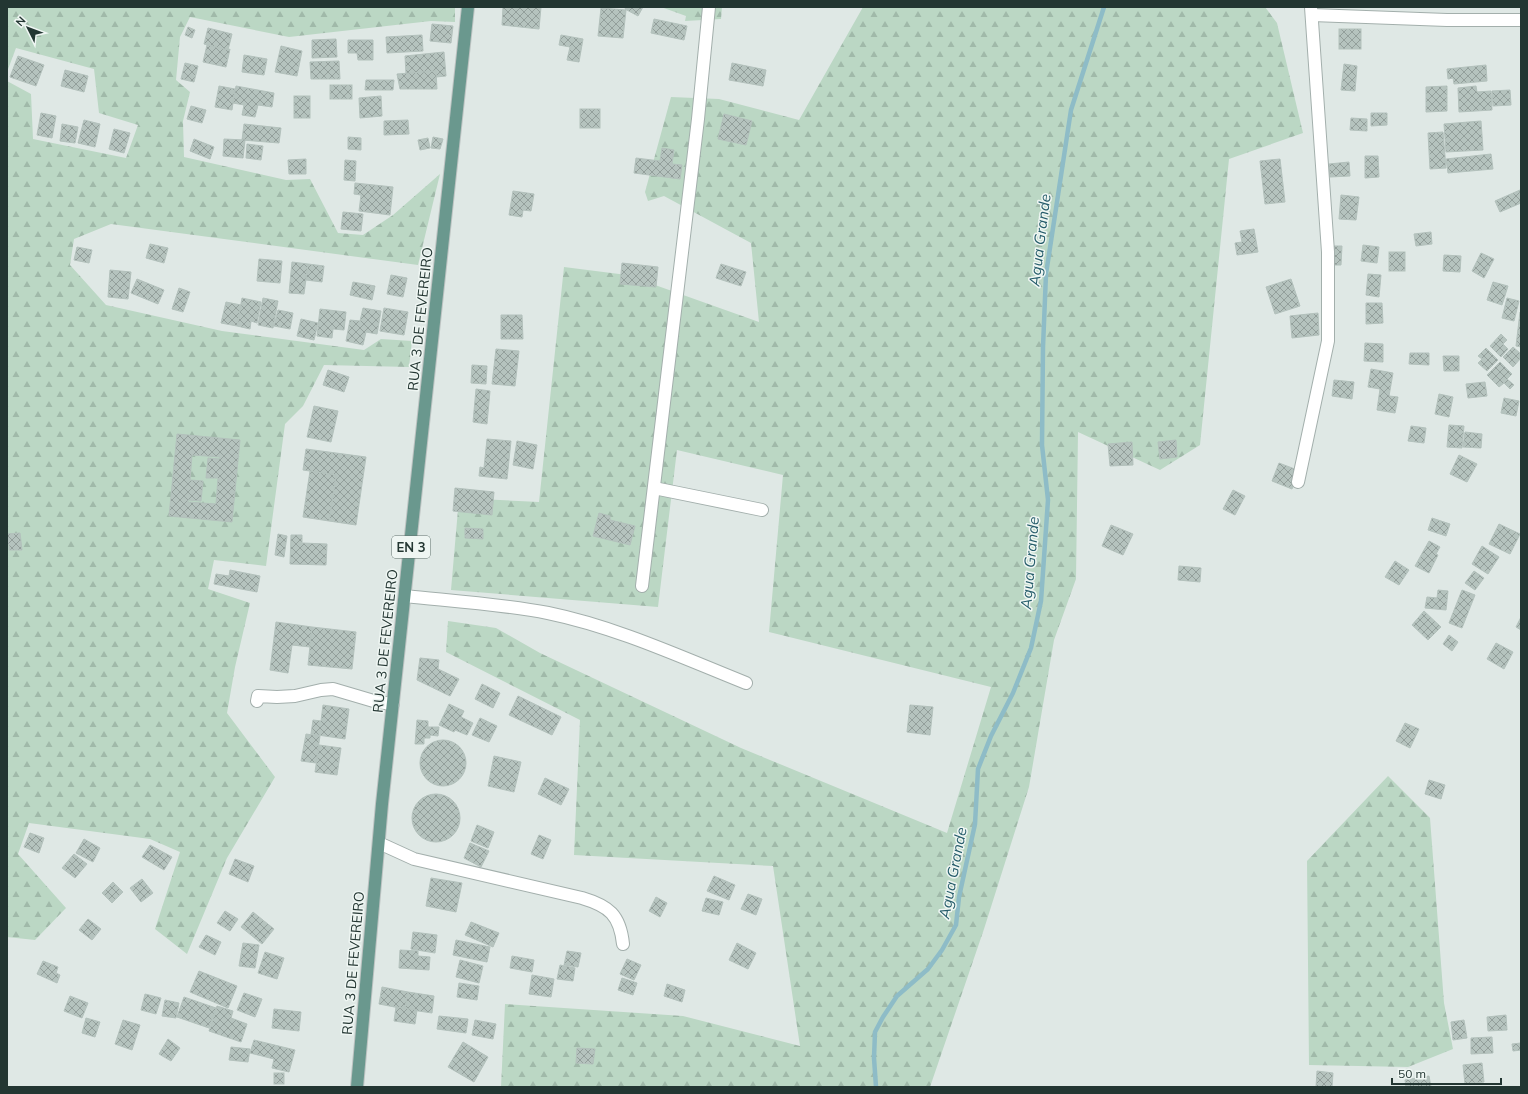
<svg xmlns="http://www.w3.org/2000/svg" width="1528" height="1094" viewBox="0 0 1528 1094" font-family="Mulish,sans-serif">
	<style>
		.forest { fill: url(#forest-firs) }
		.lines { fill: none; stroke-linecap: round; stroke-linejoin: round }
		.stream { stroke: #8ebcc7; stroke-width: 4.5 }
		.building { fill: url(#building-cross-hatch); stroke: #b3c1bc; fill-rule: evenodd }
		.minor-casing { stroke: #a3afac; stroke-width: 14 }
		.major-casing { stroke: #bdc3c2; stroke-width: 14 }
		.minor { stroke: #fff; stroke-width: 12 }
		.major { stroke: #6a988e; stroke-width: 12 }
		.labels { text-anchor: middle; stroke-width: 3; stroke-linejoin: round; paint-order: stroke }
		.shield { fill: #eff6f3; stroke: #60706c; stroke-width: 1 }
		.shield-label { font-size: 13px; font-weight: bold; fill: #233632 }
		.street-label { font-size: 14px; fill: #233632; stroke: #eff6f3 }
		.water-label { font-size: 15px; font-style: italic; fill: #255c6a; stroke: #eff6f3 }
	</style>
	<defs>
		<pattern id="forest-firs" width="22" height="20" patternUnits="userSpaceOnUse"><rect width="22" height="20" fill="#bbd7c4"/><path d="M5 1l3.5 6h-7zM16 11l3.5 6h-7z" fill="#a0b9a9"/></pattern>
		<pattern id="building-cross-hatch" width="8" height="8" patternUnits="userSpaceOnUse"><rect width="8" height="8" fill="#b5c3be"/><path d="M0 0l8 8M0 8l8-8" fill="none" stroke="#939f9b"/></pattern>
	</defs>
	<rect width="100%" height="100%" fill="#dfe8e5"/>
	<g class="forest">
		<polygon points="7,7 455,7 455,22 431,21 289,37 190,17 180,37 176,80 190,92 183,121 184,157 286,180 310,179 338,233 363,235 393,215 440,174 418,265 111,224 74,239 70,265 106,305 222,331 364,350 381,339 412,341 409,367 324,365 303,406 285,424 266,566 214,560 208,589 250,603 235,667 227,713 275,777 227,858 187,954 155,929 180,852 150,839 29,823 18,854 66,908 35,940 7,937 7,81 31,94 33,139 126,158 138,125 99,113 94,69 16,48 7,72"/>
		<polygon points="661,7 722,7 721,19 685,21 686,16"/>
		<polygon points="863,7 1265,7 1277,23 1303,133 1229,159 1200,445 1160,470 1078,432 1076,579 1054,640 1029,787 984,929 930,1087 501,1087 505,1004 683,1016 800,1046 773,866 574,855 580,720 446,652 448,621 496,628 540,653 741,748 947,833 991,687 769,632 783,475 677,450 658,607 451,590 459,498 539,502 564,267 627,275 759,322 751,243 664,196 648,201 645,192 671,97 719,99 799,120"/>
		<polygon points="1388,776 1430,818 1444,1003 1453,1049 1408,1067 1309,1065 1307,861"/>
	</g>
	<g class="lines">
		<polyline class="stream" points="876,1087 874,1058 875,1032 883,1017 897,996 928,969 942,950 956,925 959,897 975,824 978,769 991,736 1013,693 1031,648 1041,601 1048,500 1042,445 1043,347 1046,274 1071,110 1104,7"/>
	</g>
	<g class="building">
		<polygon points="503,7 541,7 539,29 502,25"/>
		<polygon points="626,7 643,7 638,16 625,9"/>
		<polygon points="601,8 626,10 623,38 598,36"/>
		<polygon points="654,19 687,26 684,40 651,33"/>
		<polygon points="432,24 453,26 451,43 430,41"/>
		<polygon points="188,27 195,30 192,38 185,35"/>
		<polygon points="208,28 232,34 228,50 204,44"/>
		<rect x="1339" y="29" width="22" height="20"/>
		<polygon points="422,35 423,51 387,53 386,37"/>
		<polygon points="561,35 583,39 579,62 567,60 570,47 559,45"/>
		<polygon points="336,39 337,57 312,58 312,40"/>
		<polygon points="348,40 373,40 373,60 358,60 357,53 348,53"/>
		<polygon points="207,45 228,50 230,49 226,67 203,62"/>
		<polygon points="281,46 302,51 297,76 275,72"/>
		<polygon points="444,52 446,76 436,77 436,71 406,74 405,56"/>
		<polygon points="244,55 267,59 264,75 242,72"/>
		<polygon points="18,56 44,65 36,86 10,77"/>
		<polygon points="339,61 340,79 311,79 310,62"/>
		<polygon points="185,63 198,66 194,82 181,79"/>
		<polygon points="732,63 766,70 763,86 729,80"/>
		<polygon points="1344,64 1357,66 1355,91 1341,90"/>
		<polygon points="1486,65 1487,81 1454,84 1453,78 1448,79 1447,69"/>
		<polygon points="65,70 88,76 84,92 61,86"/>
		<polygon points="436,71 437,89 400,89 397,74"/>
		<polygon points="366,80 394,80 393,90 365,90"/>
		<rect x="330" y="85" width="22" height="14"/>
		<polygon points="219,86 235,89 232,110 215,107"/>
		<polygon points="236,86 274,93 272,107 258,105 255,117 242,115 244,105 233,103"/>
		<polygon points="1447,86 1447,111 1426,112 1426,87"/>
		<polygon points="1476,86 1477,92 1491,91 1492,110 1459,112 1458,88"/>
		<polygon points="1510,90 1511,105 1493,106 1492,91"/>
		<rect x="294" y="96" width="16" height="22"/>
		<polygon points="381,96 382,116 360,118 359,98"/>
		<polygon points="191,106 206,110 202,123 187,119"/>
		<rect x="580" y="109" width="20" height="19"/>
		<polygon points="41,113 56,116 52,138 37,135"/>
		<polygon points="1371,113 1387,113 1387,125 1371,126"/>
		<polygon points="724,114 752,121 746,145 718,139"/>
		<polygon points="1351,118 1367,119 1367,131 1350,130"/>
		<polygon points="84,120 100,124 95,147 78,143"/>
		<polygon points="408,120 409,134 384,135 384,121"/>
		<polygon points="1481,121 1483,150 1446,152 1444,124"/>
		<polygon points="62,124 78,127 75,143 60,141"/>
		<polygon points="244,124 281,128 279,143 242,140"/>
		<polygon points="114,129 130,133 124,153 109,149"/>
		<polygon points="1443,132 1446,168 1430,169 1428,133"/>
		<polygon points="348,137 361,138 361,150 348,149"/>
		<polygon points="433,137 443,139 440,149 431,148"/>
		<polygon points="428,138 430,148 420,150 418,140"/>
		<polygon points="194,139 214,147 210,159 190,151"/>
		<polygon points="224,139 245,140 243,158 223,156"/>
		<polygon points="247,144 263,146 261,160 246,158"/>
		<polygon points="662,148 674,150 672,164 682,165 680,179 634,173 636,158 660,161"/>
		<polygon points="1491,154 1493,169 1448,173 1446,159"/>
		<polygon points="1365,156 1378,156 1379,177 1365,178"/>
		<polygon points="306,159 306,174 289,174 288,160"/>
		<polygon points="1280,159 1285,202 1265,204 1260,161"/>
		<polygon points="345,160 356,161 355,181 344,180"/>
		<polygon points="1349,162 1350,176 1330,177 1329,164"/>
		<polygon points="355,183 393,187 390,215 359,211 361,195 354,194"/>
		<polygon points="1520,190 1521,203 1500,212 1495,201"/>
		<polygon points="513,191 534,194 531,211 523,210 522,217 509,215"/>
		<polygon points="1341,195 1359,197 1356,220 1339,219"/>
		<polygon points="343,212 363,214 361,231 341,229"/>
		<polygon points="1254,229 1258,252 1237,255 1235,243 1242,242 1240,231"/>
		<polygon points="1431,232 1432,244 1416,246 1414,234"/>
		<polygon points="150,244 168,248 164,263 146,258"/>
		<polygon points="1363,245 1379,247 1377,263 1361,261"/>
		<polygon points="1330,246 1342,246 1341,265 1330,265"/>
		<polygon points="77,247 92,250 89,263 74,260"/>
		<rect x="1389" y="252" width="16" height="19"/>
		<polygon points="1481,253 1494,259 1484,278 1472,271"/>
		<polygon points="1444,255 1461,256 1460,272 1443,271"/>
		<polygon points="259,259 282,261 280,283 257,281"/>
		<polygon points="292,262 308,264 304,294 289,293"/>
		<polygon points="622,263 658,267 656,287 620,284"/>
		<polygon points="308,264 324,266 322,282 306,280"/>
		<polygon points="721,264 746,272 741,286 716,278"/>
		<polygon points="110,270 131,272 128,299 108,297"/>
		<polygon points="1368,274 1381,275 1379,297 1366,295"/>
		<polygon points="391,275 407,278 403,297 387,294"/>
		<polygon points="137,279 164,290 158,304 131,293"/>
		<polygon points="1291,279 1300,306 1275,314 1266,287"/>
		<polygon points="353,282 375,286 372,300 350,295"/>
		<polygon points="1493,282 1508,286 1502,305 1487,300"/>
		<polygon points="179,288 190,292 183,312 172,309"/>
		<polygon points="242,298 261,302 257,323 251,321 250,329 237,326"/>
		<polygon points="263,298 278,301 273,328 258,325"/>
		<polygon points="1507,298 1519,301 1514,321 1502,318"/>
		<polygon points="226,302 241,305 237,326 221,323"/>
		<polygon points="1366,303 1382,303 1383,323 1366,324"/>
		<polygon points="363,308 381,311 377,334 366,332 363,345 346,341 350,320 360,321"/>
		<polygon points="384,308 408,312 404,335 380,331"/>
		<polygon points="320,309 346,312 344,330 333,329 332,338 317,336"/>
		<polygon points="278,310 293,313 290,329 274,326"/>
		<polygon points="1520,312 1521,312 1521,347 1516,346"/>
		<polygon points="1318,313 1319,335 1292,338 1290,316"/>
		<polygon points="501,315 522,315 523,339 501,339"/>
		<polygon points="301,319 318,323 314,340 297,336"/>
		<polygon points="1501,334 1507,340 1503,344 1508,349 1501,357 1490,346"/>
		<polygon points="1365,343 1383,344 1383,362 1364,361"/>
		<polygon points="1513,347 1521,354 1521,358 1513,367 1503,357"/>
		<polygon points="1486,348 1498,360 1487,371 1478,363 1482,359 1478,356"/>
		<polygon points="496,349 519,351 515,386 492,384"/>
		<polygon points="1410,353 1429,353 1429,365 1409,364"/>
		<polygon points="1443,356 1459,356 1459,371 1444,371"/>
		<polygon points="1500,362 1512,374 1507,379 1514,385 1510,389 1504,383 1499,387 1487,375"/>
		<polygon points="472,365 487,366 486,384 471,383"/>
		<polygon points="1371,369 1393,373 1389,396 1398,397 1395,413 1377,410 1380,389 1368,387"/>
		<polygon points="328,370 349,377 344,392 323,385"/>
		<polygon points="1334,380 1354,382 1352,399 1332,396"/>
		<polygon points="1485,382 1487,396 1468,398 1466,384"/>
		<polygon points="476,389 490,391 487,424 473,422"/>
		<polygon points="1439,394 1453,397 1449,417 1435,414"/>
		<polygon points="1504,398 1519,401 1516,416 1501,413"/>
		<polygon points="314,406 338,411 331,442 307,437"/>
		<polygon points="1449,425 1464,426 1462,448 1447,447"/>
		<polygon points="1411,426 1426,428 1424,443 1408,441"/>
		<polygon points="1465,432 1482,434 1481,448 1463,447"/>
		<path d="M177 434 240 440 232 522 169 516ZM192 455 220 457V459L208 458 206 478H218L216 504 188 502V500L201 501 203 481 190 480Z"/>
		<polygon points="487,439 511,441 507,479 479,476 480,467 484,468"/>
		<polygon points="1176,440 1177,457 1160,459 1158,442"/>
		<polygon points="517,441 537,445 533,469 513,465"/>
		<polygon points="1132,442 1133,465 1110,466 1108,444"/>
		<polygon points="306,449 366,457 356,525 329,521 336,475 303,470"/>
		<polygon points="1459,455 1477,464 1467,482 1450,474"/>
		<polygon points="1279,463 1300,471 1292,489 1272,481"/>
		<polygon points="310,471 336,475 329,521 303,517"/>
		<polygon points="455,488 494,492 492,515 453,511"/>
		<polygon points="1233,490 1245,496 1235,515 1223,509"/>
		<polygon points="599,513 610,516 610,520 635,526 630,545 593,536"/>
		<polygon points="1432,518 1450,524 1446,536 1428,530"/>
		<polygon points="1499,524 1520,534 1510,554 1489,544"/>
		<polygon points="1111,525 1133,534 1123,555 1102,546"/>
		<polygon points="465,528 483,529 483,539 465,538"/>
		<polygon points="20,533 22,550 9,550 9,544 7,544 7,534"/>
		<polygon points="278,534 287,536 284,557 275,555"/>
		<polygon points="291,535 302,535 302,543 327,544 326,565 290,564"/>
		<polygon points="1429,541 1440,547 1436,554 1438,555 1429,573 1415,566"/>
		<polygon points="1482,546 1499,557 1488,574 1472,564"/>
		<polygon points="1395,561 1409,570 1399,585 1385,577"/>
		<polygon points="1179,566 1201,568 1200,582 1178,580"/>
		<polygon points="230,570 260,576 257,592 214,584 216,574 229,576"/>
		<polygon points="1474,571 1484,578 1475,590 1465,583"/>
		<polygon points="1438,590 1448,591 1446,610 1425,608 1427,597 1437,598"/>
		<polygon points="1462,590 1475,595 1462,628 1449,623"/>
		<polygon points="1424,611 1441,627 1428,640 1412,625"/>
		<polygon points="1521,617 1521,630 1516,627"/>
		<polygon points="276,622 312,627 310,647 292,645 288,673 270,670"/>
		<polygon points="312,627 356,632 352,669 308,665"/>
		<polygon points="1449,635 1458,642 1452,651 1443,644"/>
		<polygon points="1496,643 1513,652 1504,669 1487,659"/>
		<polygon points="420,658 439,660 438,669 459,679 450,696 417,680"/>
		<polygon points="482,684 500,693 493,708 475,699"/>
		<polygon points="518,696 561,717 552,735 509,715"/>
		<polygon points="449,704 464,711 461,717 473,723 467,735 455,730 454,732 439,725"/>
		<polygon points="323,705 349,709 345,739 311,734 313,720 321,721"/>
		<polygon points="910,705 933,707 930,735 907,732"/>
		<polygon points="480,718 497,726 489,742 472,735"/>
		<polygon points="417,720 428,721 428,727 439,727 438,736 430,735 430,738 424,738 424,744 415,744"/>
		<polygon points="1405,723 1419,729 1410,748 1396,741"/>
		<polygon points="306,734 320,736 316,763 301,761"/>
		<circle cx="443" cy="763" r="23"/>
		<polygon points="319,745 341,748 337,775 315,772"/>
		<polygon points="494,756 521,762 514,792 488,786"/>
		<polygon points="545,778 569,789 561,805 538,794"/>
		<polygon points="1429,780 1445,785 1441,799 1425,794"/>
		<circle cx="436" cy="818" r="24"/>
		<polygon points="477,825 494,832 488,848 471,841"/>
		<polygon points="30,833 44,838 39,853 24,847"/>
		<polygon points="539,835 551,840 543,859 531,854"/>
		<polygon points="84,839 100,848 93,862 76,853"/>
		<polygon points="470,843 489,851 481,867 464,858"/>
		<polygon points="150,845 172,857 164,870 142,857"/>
		<polygon points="74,854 87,864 75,878 62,868"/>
		<polygon points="235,859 254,866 248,882 229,874"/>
		<polygon points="714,876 735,885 729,900 707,891"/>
		<polygon points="431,878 462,883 456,912 426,906"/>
		<polygon points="142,879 153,893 141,902 130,888"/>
		<polygon points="113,882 123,892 112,903 102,893"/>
		<polygon points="748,894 762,899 756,915 741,909"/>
		<polygon points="656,897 667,903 660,917 649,911"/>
		<polygon points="706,898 723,902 719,915 702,911"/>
		<polygon points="225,911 238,919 230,931 217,923"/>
		<polygon points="253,912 274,929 262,944 241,927"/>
		<polygon points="88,919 101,929 92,940 79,930"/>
		<polygon points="471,922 499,933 493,947 465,935"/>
		<polygon points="413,932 437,935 435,953 411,949"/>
		<polygon points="206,935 221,942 215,955 199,947"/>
		<polygon points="456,940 490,947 487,962 453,955"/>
		<polygon points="243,943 259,945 255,968 239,966"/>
		<polygon points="737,943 756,953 748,969 729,960"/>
		<polygon points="400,950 418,951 418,956 430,957 429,970 399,968"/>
		<polygon points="567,951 581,953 578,967 564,965"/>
		<polygon points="265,952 284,958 277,979 258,973"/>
		<polygon points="512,956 534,960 532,972 510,968"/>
		<polygon points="627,959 641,965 634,980 620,974"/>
		<polygon points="460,960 483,966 479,983 456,977"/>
		<polygon points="43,961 58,967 56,973 60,975 57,983 37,974"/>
		<polygon points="560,965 575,968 573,981 557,979"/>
		<polygon points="199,971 237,986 228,1008 190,992"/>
		<polygon points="532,975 554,979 551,997 529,994"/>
		<polygon points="622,978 637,983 633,995 618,990"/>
		<polygon points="459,983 479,986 477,1000 457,997"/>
		<polygon points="667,984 685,990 682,1002 664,996"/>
		<polygon points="382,987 408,992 405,1009 379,1004"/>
		<polygon points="408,992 434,996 432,1013 405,1009"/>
		<polygon points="244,993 262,999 255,1017 237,1010"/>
		<polygon points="145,994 161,998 156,1014 141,1010"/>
		<polygon points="70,996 88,1003 82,1018 64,1011"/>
		<polygon points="184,997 216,1008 209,1028 177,1017"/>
		<polygon points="165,1000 179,1003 176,1018 162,1016"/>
		<polygon points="217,1006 233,1011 231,1018 247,1024 241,1042 209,1031"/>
		<polygon points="396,1007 417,1010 415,1024 394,1021"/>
		<polygon points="274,1009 301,1012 299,1031 272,1028"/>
		<polygon points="1506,1015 1507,1030 1488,1031 1487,1017"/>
		<polygon points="439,1016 468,1019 466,1033 437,1029"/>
		<polygon points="86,1018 100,1022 95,1037 82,1033"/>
		<polygon points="123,1020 140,1025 132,1050 115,1044"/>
		<polygon points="475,1020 496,1024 493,1039 472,1035"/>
		<polygon points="1464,1020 1467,1038 1453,1040 1451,1022"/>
		<polygon points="1492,1037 1493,1053 1471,1054 1471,1038"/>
		<polygon points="168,1039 180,1048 171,1061 159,1054"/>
		<polygon points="254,1040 295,1050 289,1072 272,1068 274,1059 250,1053"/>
		<polygon points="463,1042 488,1057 474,1082 448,1067"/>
		<polygon points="1521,1043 1521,1050 1513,1051 1512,1044"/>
		<polygon points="231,1047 250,1049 248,1062 229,1060"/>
		<polygon points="577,1048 595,1049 593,1064 576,1063"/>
		<polygon points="1482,1063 1484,1082 1465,1084 1463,1065"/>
		<polygon points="1317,1071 1333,1073 1332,1087 1316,1087"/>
		<rect x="274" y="1073" width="10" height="11"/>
		<polygon points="1429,1076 1431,1087 1406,1087 1405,1080"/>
	</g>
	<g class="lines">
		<defs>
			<g id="minor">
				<polyline points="1312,15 1447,20 1521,20"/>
				<polyline points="1298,482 1328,341 1328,252 1311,7"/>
				<polyline points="654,488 762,510"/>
				<polyline points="642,586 698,119 709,7"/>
				<path d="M405 596C453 601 501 604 548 613 616 627 681 657 746 683"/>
				<polyline points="257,701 258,696 277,697 295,696 321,690 333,689 377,702 393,704"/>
				<path d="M379 843 414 859 582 898C609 906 620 915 623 944"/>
			</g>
			<polyline id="major" points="357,1087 382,804 468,7"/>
		</defs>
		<use href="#minor" class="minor-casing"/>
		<use href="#major" class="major-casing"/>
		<use href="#minor" class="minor"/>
		<use href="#major" class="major"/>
	</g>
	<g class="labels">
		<rect class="shield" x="392" y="536" width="38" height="22" rx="3"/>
		<g class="shield-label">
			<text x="411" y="552">EN 3</text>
		</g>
		<g class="street-label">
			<text transform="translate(420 319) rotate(-84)" y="5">RUA 3 DE FEVEREIRO</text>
			<text transform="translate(385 641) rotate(-84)" y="5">RUA 3 DE FEVEREIRO</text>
			<text transform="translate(353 963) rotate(-85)" y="5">RUA 3 DE FEVEREIRO</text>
		</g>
		<g class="water-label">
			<text transform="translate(1040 240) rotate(-83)" y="5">Agua Grande</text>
			<text transform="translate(1030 563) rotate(-85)" y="5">Agua Grande</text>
			<text transform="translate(953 873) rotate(-79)" y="5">Agua Grande</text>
		</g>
	</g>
	<rect width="1528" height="1094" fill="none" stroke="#233632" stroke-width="16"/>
	<g transform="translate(28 28) rotate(312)" stroke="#eff6f3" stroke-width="3" paint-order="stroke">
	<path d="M0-3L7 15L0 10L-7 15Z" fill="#233632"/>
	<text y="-6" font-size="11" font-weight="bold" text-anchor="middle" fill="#233632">N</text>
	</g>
	<path d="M1392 1078v6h109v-6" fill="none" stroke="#233632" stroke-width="2"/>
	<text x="1398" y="1078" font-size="12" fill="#233632" stroke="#eff6f3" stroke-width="3" paint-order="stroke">50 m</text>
</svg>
